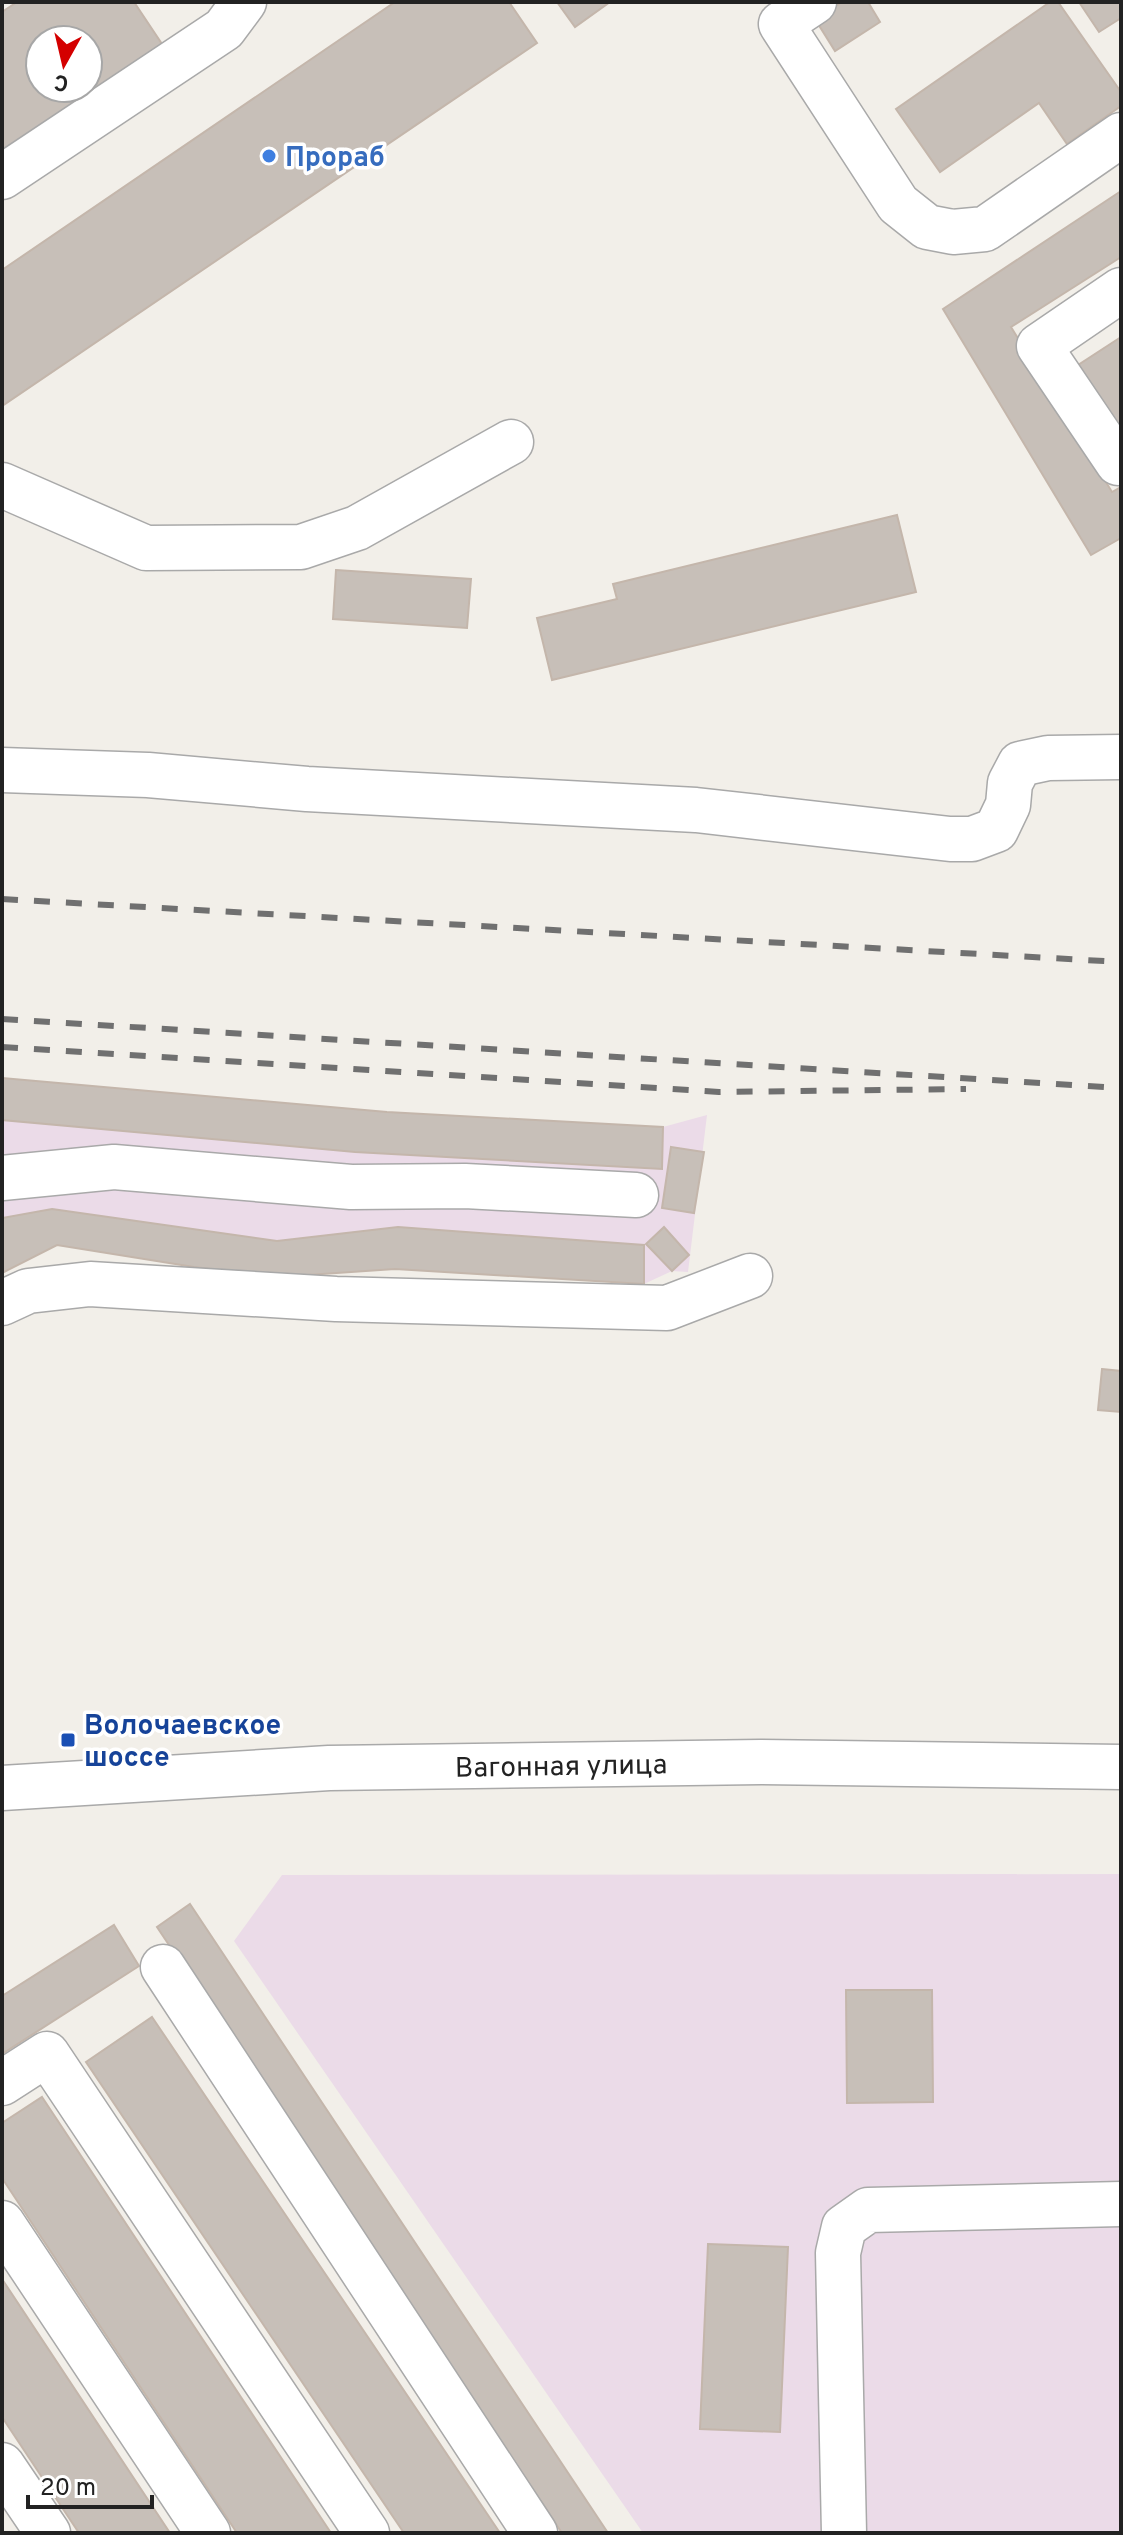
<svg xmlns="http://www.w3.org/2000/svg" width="1123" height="2535" viewBox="0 0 1123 2535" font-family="Overpass,sans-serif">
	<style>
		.industrial { fill: #ebdbe8 }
		.building { fill: #c7bfb8; stroke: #c4b6ab; stroke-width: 2; fill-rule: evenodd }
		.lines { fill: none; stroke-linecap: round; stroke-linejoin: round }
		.minor-casing { stroke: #a9a9a9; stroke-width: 47 }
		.minor { stroke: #fff; stroke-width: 44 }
		.rail { stroke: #707070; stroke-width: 6; stroke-dasharray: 16 16; stroke-linecap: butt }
		.shop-dot { fill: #3f7fe0; stroke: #fff; stroke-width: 3 }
		.transit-dot { fill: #1a4fb4; stroke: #fff; stroke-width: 3 }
		.labels { text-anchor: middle; stroke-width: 7; stroke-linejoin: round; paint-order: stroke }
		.shop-label { font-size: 28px; font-weight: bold; fill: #366cbe; stroke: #fff; text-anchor: start }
		.transit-label { font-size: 28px; font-weight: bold; fill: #164399; stroke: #fff; text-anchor: start }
		.street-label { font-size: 28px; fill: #222; stroke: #fff }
	</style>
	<rect width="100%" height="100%" fill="#f2efe9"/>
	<g class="industrial">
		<polygon points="2,1078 387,1112 663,1127 707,1115 688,1272 672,1271 644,1284 57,1245 2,1273"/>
		<polygon points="1121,1874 1121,2533 643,2533 234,1941 282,1875"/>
	</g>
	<g class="building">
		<path d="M17 2H134L164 47 2 153V12ZM40 40H88V88H40Z"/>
		<polygon points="395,2 509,2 537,43 2,406 2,270"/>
		<polygon points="557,2 610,2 575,27"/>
		<polygon points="842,2 868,2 880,22 835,51 815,19"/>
		<polygon points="1050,2 1058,2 1121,92 1121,106 1067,144 1039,103 940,172 896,109"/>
		<polygon points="1079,2 1121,2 1121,18 1099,32"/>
		<polygon points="1121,191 1121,257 1011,327 1112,492 1121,487 1121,538 1091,555 943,309"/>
		<polygon points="1121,337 1121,428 1072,369"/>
		<polygon points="897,515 916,592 552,680 537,618 617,599 613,584"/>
		<polygon points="336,570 471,579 467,628 333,619"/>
		<polygon points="2,1078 387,1112 663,1127 662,1169 355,1152 2,1120"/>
		<polygon points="671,1147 704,1152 694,1213 662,1208"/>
		<polygon points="52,1209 277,1241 398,1227 644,1245 644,1284 395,1269 278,1277 194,1267 57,1245 2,1273 2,1218"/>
		<polygon points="664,1227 689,1255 672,1271 646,1244"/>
		<polygon points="1102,1369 1121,1371 1121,1412 1098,1410"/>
		<polygon points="190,1904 608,2533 562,2533 157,1927"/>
		<polygon points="114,1925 139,1966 2,2054 2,1996"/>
		<polygon points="846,1990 932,1990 933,2102 847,2103"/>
		<polygon points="152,2017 500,2533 404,2533 86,2062"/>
		<polygon points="42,2097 331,2533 237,2533 2,2178 2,2123"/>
		<polygon points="708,2244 788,2247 780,2432 700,2429"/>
		<polygon points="2,2279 170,2533 79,2533 2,2417"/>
	</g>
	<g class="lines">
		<defs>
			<g id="minor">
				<polyline points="814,2 781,24 898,204 927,227 953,232 985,229 1121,135"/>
				<polyline points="2,177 224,29 244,2"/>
				<polyline points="1121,290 1039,346 1118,463 1121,461"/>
				<polyline points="2,485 146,548 301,547 357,528 511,442"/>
				<polyline points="2,770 148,775 307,789 696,810 950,839 972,839 996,830 1008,805 1010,783 1020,764 1048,758 1121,757"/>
				<polyline points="2,1178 114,1167 351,1187 465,1186 636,1195"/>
				<polyline points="2,1303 28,1291 90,1284 336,1299 667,1308 750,1276"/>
				<polyline points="2,1788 329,1768 761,1762 1121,1767"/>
				<polyline points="163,1967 535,2533"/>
				<polyline points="2,2083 47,2054 367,2533"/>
				<polyline points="2,2223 208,2533"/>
				<polyline points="2,2465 48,2533"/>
				<polyline points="844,2533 838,2253 844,2227 868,2210 1121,2204"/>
			</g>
		</defs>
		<use href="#minor" class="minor-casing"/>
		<use href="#minor" class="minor"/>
		<g class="rail">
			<polyline points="2,899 1121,962"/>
			<polyline points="2,1019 1121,1088"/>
			<polyline points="2,1047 719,1092 966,1089"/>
		</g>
	</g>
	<circle class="shop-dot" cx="269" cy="156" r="8"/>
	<rect class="transit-dot" x="60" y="1732" width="16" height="16" rx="4"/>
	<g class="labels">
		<g class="shop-label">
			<text x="285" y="166">Прораб</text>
		</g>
		<g class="transit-label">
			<text x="84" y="1734">Волочаевское<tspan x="84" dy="32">шоссе</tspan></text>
		</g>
		<g class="street-label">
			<text transform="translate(561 1765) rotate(-1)" y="10">Вагонная улица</text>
		</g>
	</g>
	<rect width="1123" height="2535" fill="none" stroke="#222222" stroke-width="8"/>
	<g transform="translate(64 64) rotate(188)"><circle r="38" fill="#ffffff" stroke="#a7a7a7" stroke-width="2"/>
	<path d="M0-6L14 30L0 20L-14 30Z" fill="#d40000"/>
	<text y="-12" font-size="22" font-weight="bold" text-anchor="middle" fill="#222222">С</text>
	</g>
	<path d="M28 2495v12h124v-12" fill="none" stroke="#222222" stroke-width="4"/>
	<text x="40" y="2495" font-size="24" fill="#222222" stroke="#ffffff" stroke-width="6" paint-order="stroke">20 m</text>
</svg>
